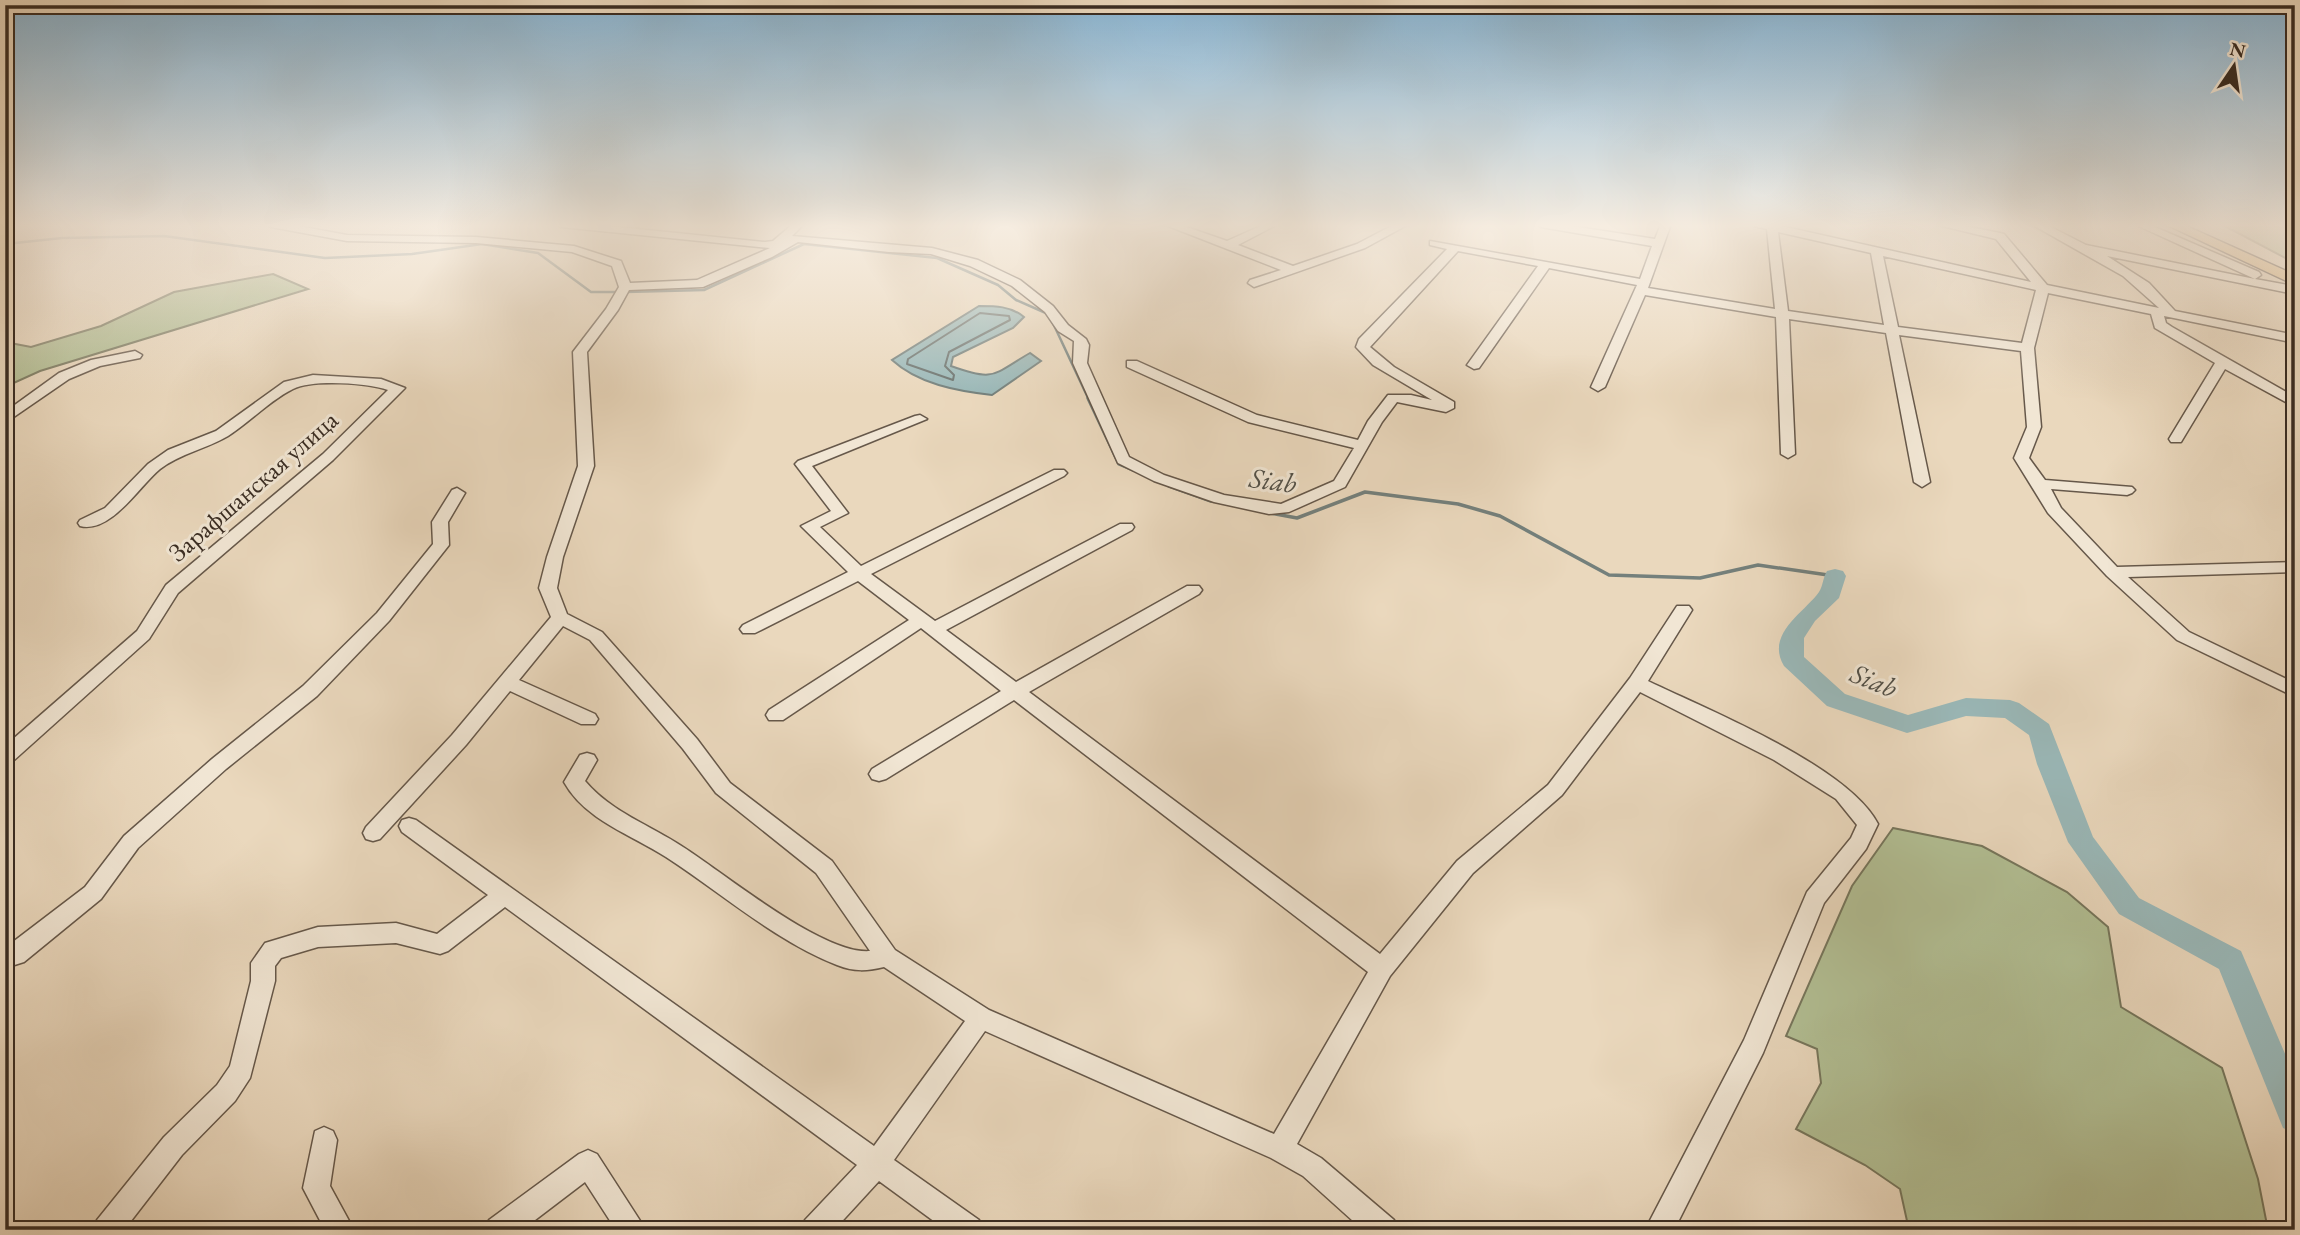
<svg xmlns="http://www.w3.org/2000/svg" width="2300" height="1235" viewBox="0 0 2300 1235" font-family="'EB Garamond',serif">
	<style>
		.green { fill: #b2bf94; stroke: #76765c; stroke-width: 2 }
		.water { fill: #9ab8b8; stroke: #74807c; stroke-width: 2 }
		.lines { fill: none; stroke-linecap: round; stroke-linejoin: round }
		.shore { stroke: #6a726e; stroke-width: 2 }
		.stream-far1 { stroke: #74807c; stroke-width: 2.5 }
		.stream { stroke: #74807c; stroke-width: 3.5 }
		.river { fill: #9ab8b8; fill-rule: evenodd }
		.minor-casing { stroke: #66584a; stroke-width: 3 }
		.major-casing { stroke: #3a2d23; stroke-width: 3 }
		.minor { fill: #f1e6d4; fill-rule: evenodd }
		.major { fill: #e5bc7e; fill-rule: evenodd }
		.labels { text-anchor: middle; stroke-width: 6; stroke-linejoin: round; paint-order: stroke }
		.street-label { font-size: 26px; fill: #3a2d23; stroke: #f1e6d4 }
		.water-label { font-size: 28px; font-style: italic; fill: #525048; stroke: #f1e6d4 }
	</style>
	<rect width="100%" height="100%" fill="#ead8bd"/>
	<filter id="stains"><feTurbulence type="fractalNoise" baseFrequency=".00286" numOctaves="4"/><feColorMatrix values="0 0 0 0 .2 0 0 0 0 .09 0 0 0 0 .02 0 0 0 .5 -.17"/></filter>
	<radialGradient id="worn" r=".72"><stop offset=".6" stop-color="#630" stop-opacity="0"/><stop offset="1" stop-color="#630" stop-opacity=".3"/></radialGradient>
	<g class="green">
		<polygon points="2221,224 2295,224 2295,262 2291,261"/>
		<polygon points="273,274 308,289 40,371 5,387 5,342 31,347 101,326 174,292"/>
		<polygon points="1893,828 1982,846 2067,892 2108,927 2121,1007 2222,1068 2258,1179 2268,1230 1909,1230 1900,1189 1865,1165 1796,1129 1821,1083 1817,1049 1786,1036 1852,886"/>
	</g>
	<path class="water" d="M979 306C995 306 1011 306 1024 317L1013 328 953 357 951 366C995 382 992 375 1030 353L1041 361 992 395C957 391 918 384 892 360Z"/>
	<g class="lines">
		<polygon class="shore" points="980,313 1009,316 1010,320 949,352 945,366 954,375 953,380 907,364 908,359"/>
		<g class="stream-far1">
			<polyline points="5,244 62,238 164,236 325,258 412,254 482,244 538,253 591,292 618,292"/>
			<polyline points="626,292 704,290 804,244 937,258 998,285 1016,300 1048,314"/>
			<polyline points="1052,321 1089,400"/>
		</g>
		<g class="stream">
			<polyline points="1088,398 1119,464 1133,470"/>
			<polyline points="1169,486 1211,501"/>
			<polyline points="1270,513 1297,518 1365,492 1458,504 1500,516 1609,575 1700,578 1758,565 1835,576"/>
		</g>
		<path class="river" d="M1835 569 1843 571 1846 576 1839 598 1815 621 1804 638V657L1845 694 1908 715 1966 698 2010 700 2019 703 2049 724 2093 837 2139 898 2241 951 2295 1077V1133L2283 1128 2219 969 2119 914 2068 842 2037 764 2029 735 2005 718 1966 716 1907 733 1827 706 1784 666C1765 634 1804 613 1819 592 1823 586 1823 577 1827 571Z"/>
		<defs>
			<g id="minor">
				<path d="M265 224H287L347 235 476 237 574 246 621 261 630 283 697 280 770 248 561 227 556 224H589L765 242 773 241 793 224H804L792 236 932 248 978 260 1020 280 1053 306 1068 325 1086 339 1089 345 1087 363 1129 457 1164 475 1224 495 1281 504 1334 481 1354 448 1248 422 1127 367V361H1137L1257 415 1358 440 1368 421 1388 395H1411L1432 400 1373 365 1356 347 1359 339 1447 249 1430 245V241L1640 279 1652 246 1541 227 1536 224H1559L1655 239 1661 224H1671L1648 288 1775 309 1767 229 1754 226 1753 224H1772L2031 282 1996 239 1934 224H1955L2000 233 2004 234 2047 285 2159 308 2123 276 2031 224H2045L2086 245 2255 279 2134 224H2148L2259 272 2261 275 2255 279 2293 286 2295 290 2289 293 2107 256 2149 283 2175 311 2295 335V343L2164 316 2166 323 2172 327 2295 397V407L2225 369 2181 442H2171L2169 439 2215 363 2155 328 2151 314 2048 293 2034 348 2041 427 2029 458 2045 480 2132 487 2135 490 2132 493 2127 495 2051 489 2061 508 2117 567 2295 562V572L2128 577 2189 632 2295 683V697L2177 640 2107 576 2048 513 2014 458 2027 427 2021 351 1899 335 1930 482 1922 487 1914 482 1886 333 1789 319 1795 454 1788 458 1781 454 1776 317 1645 295 1605 387 1598 391 1591 387 1637 285 1549 268 1479 368 1474 369 1467 365 1538 266 1458 251 1370 347 1394 367 1454 402V408L1446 412 1397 402 1382 422 1345 487 1289 512 1269 514 1214 502 1154 481 1118 463 1073 363 1074 341 1058 331 1045 312 1012 286 970 266 931 254 889 252 798 242 772 257 703 287 629 290 618 310 587 352 594 466 563 557 557 588 567 614 602 632 697 739 730 783 832 861 895 950 989 1010 1274 1134 1368 972 1014 700 886 779 879 781 872 779 869 774 872 769 1001 691 921 628 783 720H769L766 715 769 710 909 620 858 581 755 633H743L740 629 743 625 848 572 801 526 831 511 795 464 798 461 915 416 920 415 927 419 812 466 848 513 820 527 861 566 1054 470H1064L1067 473 1064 476 871 574 935 621 1120 524H1132L1134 527 1132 530 946 630 1016 682 1187 586H1199L1202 590 1199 594 1029 692 1380 954 1457 861 1548 785 1630 678 1677 606H1689L1692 610 1648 681C1708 710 1848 766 1878 824L1866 849 1824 903 1763 1053 1674 1230H1645L1744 1040 1807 892 1851 838 1857 825 1836 799 1774 760 1640 692 1562 795 1473 873 1390 976 1297 1144 1321 1158 1394 1220 1398 1230H1363L1303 1176 1271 1158 985 1031 894 1160 979 1220 983 1230H946L879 1181 834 1230H801L805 1220 857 1165 505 907 448 951 440 954 396 943 318 947 281 958 275 966V981L250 1078 235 1101 182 1155 124 1230H93L97 1220 164 1137 217 1085 230 1066 251 981V963L265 943 318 927 396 923 437 934 488 895 402 832 399 826 402 820 409 818 416 820 874 1146 965 1021 884 967C867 971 854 972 837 965 774 940 723 894 666 857 632 835 585 820 564 782L580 755 587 753 594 755 597 760 585 781C611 812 650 825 683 847 724 873 823 955 870 951L816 873 716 793 683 749 590 640 563 626 519 680 595 714 598 719 595 724H581L510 691 466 745 380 839 373 841 366 839 363 833 366 827 452 735 551 617 539 588 547 557 578 466 573 352 606 309 619 287 612 266 572 252 476 243 347 241 271 227ZM1778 232 1871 253 1884 325 1788 311ZM1883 256 2036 290 2022 343 1898 327Z"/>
				<polygon points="1163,224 1178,224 1227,241 1265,224 1278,224 1238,245 1293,266 1357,244 1395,224 1409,224 1365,248 1254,287 1248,283 1250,280 1281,270"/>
				<polygon points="135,351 142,355 140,358 100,366 69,379 5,423 5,412 59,373 91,360"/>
				<path d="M313 375 381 379 405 388 333 460 178 593 149 639 12 762 5 764V746L137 631 166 585 323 454 388 390C368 383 312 379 293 389 269 401 250 422 228 436 206 449 181 453 160 469 140 485 111 534 80 526L78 523 80 520 105 508 148 464 168 450 216 431 284 382Z"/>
				<polygon points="457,488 465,493 448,522 449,545 389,621 317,696 226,769 138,848 101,899 24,962 5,968 5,948 85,887 124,836 212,759 303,686 377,613 433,544 432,522 452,490"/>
				<polygon points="324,1127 333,1131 337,1140 330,1186 354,1230 325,1230 303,1188 315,1131"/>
				<polygon points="588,1150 597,1154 646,1230 616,1230 585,1182 522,1230 485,1230 489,1220 579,1154"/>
			</g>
			<polygon id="major" points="2165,224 2182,224 2295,275 2295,285"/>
		</defs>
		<use href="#minor" class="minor-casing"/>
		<use href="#major" class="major-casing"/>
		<use href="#minor" class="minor"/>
		<use href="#major" class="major"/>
	</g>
	<linearGradient id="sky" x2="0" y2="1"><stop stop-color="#89b6d5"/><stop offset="0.57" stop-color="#f6ede1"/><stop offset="1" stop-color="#f6ede1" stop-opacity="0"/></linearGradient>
	<rect width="2300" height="396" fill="url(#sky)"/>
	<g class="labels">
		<g class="street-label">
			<text transform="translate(253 486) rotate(-41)" y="9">Зарафшанская улица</text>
		</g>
		<g class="water-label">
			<text transform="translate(1273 480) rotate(8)" y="10">Siab</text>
			<text transform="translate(1874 680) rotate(22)" y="10">Siab</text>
		</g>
	</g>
	<rect width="2300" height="1235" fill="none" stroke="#ead8bd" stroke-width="28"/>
	<rect x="7" y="7" width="2286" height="1221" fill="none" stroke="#3a2d23" stroke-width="3.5"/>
	<rect x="14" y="14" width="2272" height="1207" fill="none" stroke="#3a2d23" stroke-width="2"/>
	<g transform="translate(2234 66) rotate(13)" stroke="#f1e6d4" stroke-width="5" paint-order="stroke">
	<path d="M0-5L12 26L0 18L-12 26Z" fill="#3a2d23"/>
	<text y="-10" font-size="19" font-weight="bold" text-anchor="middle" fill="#3a2d23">N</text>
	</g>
	<rect width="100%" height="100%" filter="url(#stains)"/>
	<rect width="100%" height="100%" fill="url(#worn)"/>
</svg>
